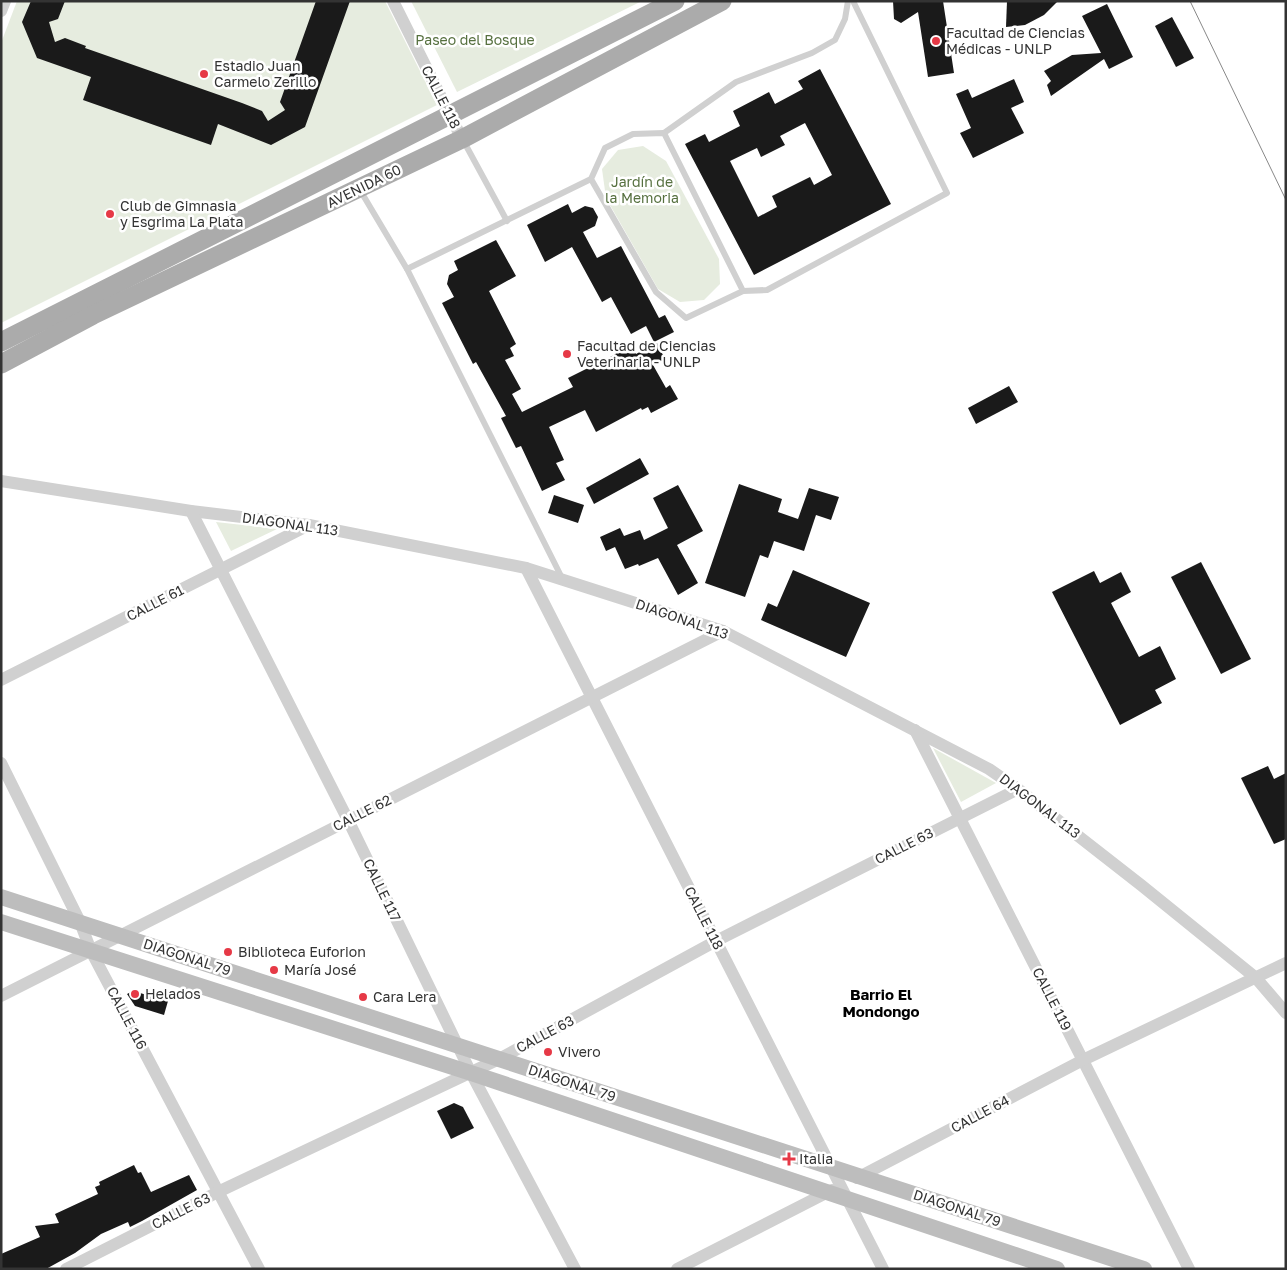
<svg xmlns="http://www.w3.org/2000/svg" width="1287" height="1270" viewBox="0 0 1287 1270" font-family="'Golos Text',sans-serif">
	<style>
		.green { fill: #e6ecdf }
		.building { fill: #1a1a1a; fill-rule: evenodd }
		.lines { fill: none; stroke-linecap: round; stroke-linejoin: round }
		.lane { stroke: #d0d0d0; stroke-width: 6 }
		.street { stroke: #d0d0d0; stroke-width: 12 }
		.secondary { stroke: #bdbdbd; stroke-width: 16 }
		.primary { stroke: #ababab; stroke-width: 19 }
		.tram { stroke: #888; stroke-width: 1 }
		.poi-dot { fill: #e63946; stroke: #fff; stroke-width: 2 }
		.labels { text-anchor: middle; stroke-width: 5; stroke-linejoin: round; paint-order: stroke }
		.poi-label { font-size: 14px; fill: #333; stroke: #fff; text-anchor: start }
		.park-label { font-size: 14px; fill: #56703f; stroke: #fff }
		.street-label { font-size: 14px; fill: #333; stroke: #fff }
		.neighbourhood-label { font-size: 15px; font-weight: bold; fill: #000; stroke: #fff }
	</style>
	<rect width="100%" height="100%" fill="#fff"/>
	<g class="green">
		<polygon points="17,1 385,1 437,105 1,323 1,43"/>
		<polygon points="411,1 642,1 457,92"/>
		<polygon points="643,146 666,161 719,259 720,284 704,300 680,302 658,289 606,198 602,169 618,150"/>
		<polygon points="216,522 277,529 231,551"/>
		<polygon points="933,748 996,783 961,802"/>
	</g>
	<g class="building">
		<polygon points="31,1 65,1 58,19 49,22 55,42 65,38 86,46 85,48 242,103 262,111 268,121 285,110 280,102 316,1 350,1 305,127 271,145 218,124 211,145 83,100 91,77 37,58 22,22"/>
		<polygon points="893,1 943,1 954,73 928,77 918,12 901,23 894,19"/>
		<polygon points="1007,1 1058,1 1044,15 1025,25 1006,27"/>
		<polygon points="1107,4 1133,57 1109,69 1104,59 1051,96 1047,85 1051,81 1044,71 1072,55 1101,53 1082,16"/>
		<polygon points="1172,17 1194,58 1176,67 1155,26"/>
		<path d="M820 69 891 204 754 275 685 144 705 134 709 142 740 126 733 111 769 92 775 104 803 89 798 81ZM805 123 832 175 814 185 810 177 772 196 777 207 758 217 730 161 757 148 761 157 785 145 780 136Z"/>
		<polygon points="1014,79 1024,102 1011,108 1024,133 973,158 960,133 971,128 956,94 968,89 972,98"/>
		<polygon points="568,204 572,213 585,206 593,208 598,217 595,226 583,232 597,258 621,246 659,318 665,315 674,332 654,342 646,326 631,334 611,297 602,302 572,247 545,262 527,225"/>
		<polygon points="496,240 516,276 489,291 516,344 510,348 514,356 505,360 521,389 512,394 522,412 573,387 568,378 616,354 614,350 630,341 636,354 657,343 665,359 653,365 666,388 670,385 678,399 651,413 648,407 642,410 641,408 596,432 585,410 549,427 564,460 556,463 565,480 542,491 521,446 516,448 501,418 506,416 476,362 473,364 442,303 454,297 447,284 449,275 458,270 454,261"/>
		<polygon points="1009,386 1018,402 976,424 968,408"/>
		<polygon points="640,458 649,474 594,504 586,488"/>
		<polygon points="739,484 782,499 778,512 798,519 809,488 839,497 831,520 816,515 804,551 774,541 768,558 760,555 745,597 705,583"/>
		<polygon points="678,485 703,531 677,545 698,583 678,595 658,558 639,566 638,564 625,569 615,547 606,551 600,537 620,528 624,536 640,530 644,540 668,528 653,498"/>
		<polygon points="554,495 584,505 578,523 548,513"/>
		<polygon points="1201,562 1251,659 1221,674 1171,577"/>
		<polygon points="793,570 870,603 846,657 761,620 768,603 777,607"/>
		<polygon points="1094,571 1100,583 1121,572 1131,592 1111,603 1139,657 1160,646 1176,679 1155,690 1162,703 1120,725 1052,592"/>
		<polygon points="1268,766 1274,779 1286,773 1286,839 1274,844 1241,778"/>
		<polygon points="133,991 168,1001 164,1015 135,1006 127,994"/>
		<polygon points="454,1103 463,1107 474,1128 451,1139 437,1111"/>
		<polygon points="134,1165 138,1173 141,1172 151,1192 189,1175 197,1190 142,1221 130,1227 128,1222 101,1234 75,1253 46,1269 1,1269 1,1254 40,1237 35,1226 59,1223 55,1214 98,1194 95,1187 100,1185 99,1182"/>
	</g>
	<g class="lines">
		<g class="lane">
			<polyline points="664,133 736,82 812,53 835,40 845,19 848,1"/>
			<polyline points="463,140 507,221"/>
			<polyline points="360,190 407,269 562,578"/>
			<polyline points="407,269 591,179 605,148 633,134 664,133 743,291 686,318 656,292 591,179"/>
			<polyline points="743,291 767,290 947,193 853,1"/>
		</g>
		<g class="street">
			<polyline points="393,1 462,139"/>
			<polyline points="1,11 5,1"/>
			<polyline points="1,481 191,511 309,525 526,568 723,631 989,769 1018,789 1141,885 1256,978 1286,1013"/>
			<polyline points="191,511 348,820 471,1073 575,1269"/>
			<polyline points="526,568 883,1269"/>
			<polyline points="1,680 309,525"/>
			<polyline points="915,730 1189,1269"/>
			<polyline points="1,763 80,922 91,951 259,1269"/>
			<polyline points="1,996 723,631"/>
			<polyline points="857,1178 1083,1060 1286,963"/>
			<polyline points="66,1269 220,1191 499,1059 716,941 1018,789"/>
			<polyline points="677,1269 832,1190"/>
		</g>
		<g class="secondary">
			<polyline points="1,897 1144,1269"/>
			<polyline points="1,922 471,1073 1057,1269"/>
		</g>
		<g class="primary">
			<polyline points="1,342 675,1"/>
			<polyline points="1,364 93,315 462,139 722,1"/>
		</g>
		<polyline class="tram" points="1190,1 1286,200"/>
	</g>
	<g class="poi-dot">
		<circle cx="936" cy="41" r="5"/>
		<circle cx="204" cy="74" r="5"/>
		<circle cx="110" cy="214" r="5"/>
		<circle cx="567" cy="354" r="5"/>
		<circle cx="228" cy="952" r="5"/>
		<circle cx="274" cy="970" r="5"/>
		<circle cx="135" cy="994" r="5"/>
		<circle cx="363" cy="997" r="5"/>
		<circle cx="548" cy="1052" r="5"/>
		<path d="M786.5 1151.5h5v5h5v5h-5v5h-5v-5h-5v-5h5z"/>
	</g>
	<g class="labels">
		<g class="poi-label">
			<text x="946" y="38">Facultad de Ciencias<tspan x="946" dy="16">Médicas - UNLP</tspan></text>
			<text x="214" y="71">Estadio Juan<tspan x="214" dy="16">Carmelo Zerillo</tspan></text>
			<text x="120" y="211">Club de Gimnasia<tspan x="120" dy="16">y Esgrima La Plata</tspan></text>
			<text x="577" y="351">Facultad de Ciencias<tspan x="577" dy="16">Veterinaria - UNLP</tspan></text>
			<text x="238" y="957">Biblioteca Euforion</text>
			<text x="284" y="975">María José</text>
			<text x="145" y="999">Helados</text>
			<text x="373" y="1002">Cara Lera</text>
			<text x="558" y="1057">Vivero</text>
			<text x="799" y="1164">Italia</text>
		</g>
		<g class="park-label">
			<text x="475" y="45">Paseo del Bosque</text>
			<text x="642" y="187">Jardín de<tspan x="642" dy="16">la Memoria</tspan></text>
		</g>
		<g class="street-label">
			<text transform="translate(441 97) rotate(63)" y="5">CALLE 118</text>
			<text transform="translate(364 186) rotate(-26)" y="5">AVENIDA 60</text>
			<text transform="translate(290 524) rotate(8)" y="5">DIAGONAL 113</text>
			<text transform="translate(155 603) rotate(-27)" y="5">CALLE 61</text>
			<text transform="translate(682 619) rotate(19)" y="5">DIAGONAL 113</text>
			<text transform="translate(1040 806) rotate(37)" y="5">DIAGONAL 113</text>
			<text transform="translate(362 813) rotate(-27)" y="5">CALLE 62</text>
			<text transform="translate(904 846) rotate(-27)" y="5">CALLE 63</text>
			<text transform="translate(382 890) rotate(64)" y="5">CALLE 117</text>
			<text transform="translate(704 918) rotate(63)" y="5">CALLE 118</text>
			<text transform="translate(187 957) rotate(18)" y="5">DIAGONAL 79</text>
			<text transform="translate(1052 999) rotate(63)" y="5">CALLE 119</text>
			<text transform="translate(127 1018) rotate(62)" y="5">CALLE 116</text>
			<text transform="translate(545 1034) rotate(-28)" y="5">CALLE 63</text>
			<text transform="translate(572 1083) rotate(18)" y="5">DIAGONAL 79</text>
			<text transform="translate(980 1114) rotate(-28)" y="5">CALLE 64</text>
			<text transform="translate(957 1208) rotate(18)" y="5">DIAGONAL 79</text>
			<text transform="translate(181 1211) rotate(-27)" y="5">CALLE 63</text>
		</g>
		<g class="neighbourhood-label">
			<text x="881" y="1000">Barrio El<tspan x="881" dy="17">Mondongo</tspan></text>
		</g>
	</g>
	<rect width="1287" height="1270" fill="none" stroke="#333333" stroke-width="5"/>
</svg>
